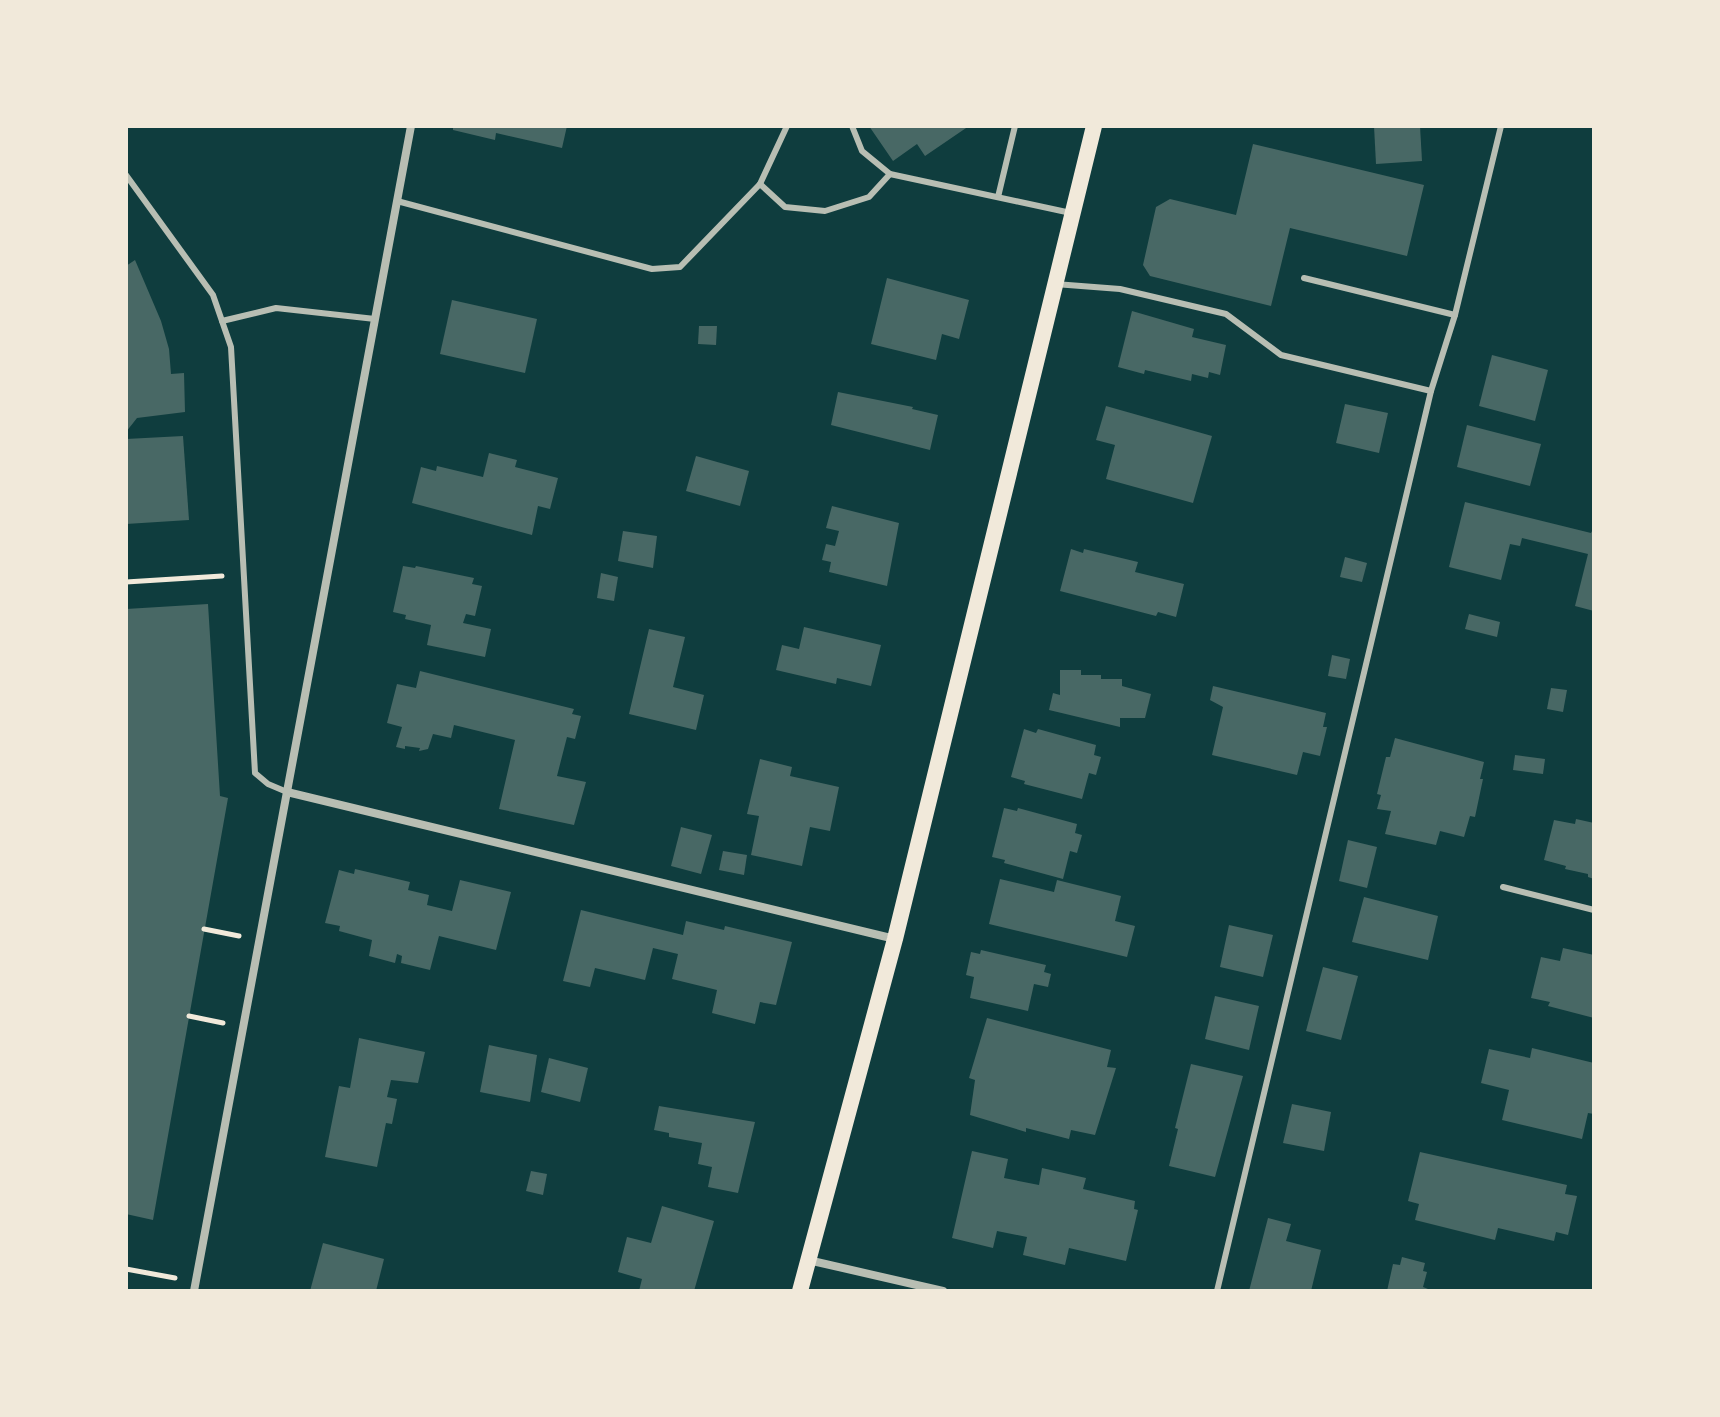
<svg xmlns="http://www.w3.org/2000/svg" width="1720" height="1417" viewBox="0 0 1720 1417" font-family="Jost,sans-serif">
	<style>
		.building { fill: #486865 }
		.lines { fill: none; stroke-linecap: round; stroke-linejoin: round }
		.path { stroke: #f1e9da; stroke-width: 5 }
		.service { stroke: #b8beb3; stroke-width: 6 }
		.minor { stroke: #b8beb3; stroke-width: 8 }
		.secondary { stroke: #f1e9da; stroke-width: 16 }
	</style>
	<rect width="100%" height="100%" fill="#0f3d3e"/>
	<g class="building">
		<polygon points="453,126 567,126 562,148 496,133 495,140 453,130"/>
		<polygon points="869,126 969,126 925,156 917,144 893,161"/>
		<polygon points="1374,126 1420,126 1422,161 1376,164"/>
		<polygon points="1253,144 1424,185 1407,256 1290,228 1271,306 1150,276 1143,265 1156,207 1170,199 1236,215"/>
		<polygon points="135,260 161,321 169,349 171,374 184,373 185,412 137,418 126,432 126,266"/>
		<polygon points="887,278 969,300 959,339 942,334 936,360 871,344"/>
		<polygon points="452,300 537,319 525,373 440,354"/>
		<polygon points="1132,311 1194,329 1192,337 1226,345 1220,375 1209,372 1208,378 1192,374 1191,381 1145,370 1144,374 1118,367"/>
		<polygon points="699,326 717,326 716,345 698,344"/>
		<polygon points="1492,355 1548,370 1535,421 1479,406"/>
		<polygon points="838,392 913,407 912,409 938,415 930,450 831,425"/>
		<polygon points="1345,404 1388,413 1379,453 1336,443"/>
		<polygon points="1106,406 1212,436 1193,503 1106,479 1115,445 1096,440"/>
		<polygon points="1467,425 1541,444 1530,486 1457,467"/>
		<polygon points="183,436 189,520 126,524 126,439"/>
		<polygon points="489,453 517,460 515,467 558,478 550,509 538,506 532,535 412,503 421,467 436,471 437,466 483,477"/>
		<polygon points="696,456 749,471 740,506 686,491"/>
		<polygon points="1465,502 1591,533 1594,527 1594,611 1575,606 1588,554 1522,538 1520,546 1510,544 1501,580 1449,567"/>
		<polygon points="832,506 899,523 887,586 829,572 831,562 822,560 826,544 835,546 839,531 826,528"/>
		<polygon points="623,531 657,536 653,568 618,561"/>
		<polygon points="1071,549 1083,553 1084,549 1138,562 1135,572 1184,584 1176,617 1158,612 1156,616 1060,591"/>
		<polygon points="1345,557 1367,563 1362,582 1340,577"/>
		<polygon points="403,566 415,568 416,566 474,578 472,584 482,586 475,616 466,614 463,623 491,629 485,657 427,645 431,625 405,619 406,615 393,612"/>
		<polygon points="601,573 618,577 614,601 597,598"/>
		<polygon points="208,604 220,796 228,798 153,1220 126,1214 126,609"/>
		<polygon points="1469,614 1500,622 1497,637 1465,629"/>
		<polygon points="804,627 881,645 871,686 837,678 836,684 776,670 782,645 799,649"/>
		<polygon points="649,629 685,637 673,687 704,695 696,730 629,714"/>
		<polygon points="1332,655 1350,659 1346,679 1328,676"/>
		<polygon points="1060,670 1081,670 1081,675 1101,675 1101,679 1122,679 1122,686 1151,694 1145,718 1120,718 1120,727 1049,710 1053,693 1060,695"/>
		<polygon points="420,671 574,709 572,714 581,716 575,739 567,737 557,776 586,782 574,825 499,809 515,740 454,725 451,738 433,734 428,749 419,751 420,748 405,746 405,749 396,747 402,727 387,723 397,684 416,688"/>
		<polygon points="1213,686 1326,713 1323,727 1327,727 1320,756 1303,752 1297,775 1212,755 1223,707 1210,700"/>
		<polygon points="1551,688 1567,690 1563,712 1547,709"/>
		<polygon points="1024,729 1036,733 1038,729 1096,745 1094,755 1101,757 1096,775 1089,773 1082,799 1024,784 1025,781 1011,777"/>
		<polygon points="1395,738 1484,762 1480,779 1483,779 1475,817 1470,816 1464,837 1440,831 1436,845 1385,834 1391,811 1377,809 1381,795 1377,794 1386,757 1390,757"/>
		<polygon points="1515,755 1545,759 1543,774 1513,770"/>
		<polygon points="760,759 792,767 790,776 839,787 830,831 810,827 802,866 751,855 759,816 747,814"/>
		<polygon points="1004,808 1017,811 1018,808 1077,824 1075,833 1082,835 1077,853 1070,851 1063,879 1004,863 1005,860 992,857"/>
		<polygon points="1576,819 1594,823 1594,879 1588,877 1588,874 1565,869 1566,866 1544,860 1554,820 1575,824"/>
		<polygon points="681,827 712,835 701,874 671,866"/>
		<polygon points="1348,840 1377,847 1367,888 1339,881"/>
		<polygon points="723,851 747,855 744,875 719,870"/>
		<polygon points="355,869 410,882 408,890 429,895 427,905 452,911 460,880 511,892 496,950 439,936 430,970 401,963 402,956 397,954 395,963 369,956 372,940 339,931 340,926 325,923 339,870 354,874"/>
		<polygon points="1000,879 1054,892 1057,880 1121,896 1115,921 1135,926 1127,957 989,924"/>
		<polygon points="1364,897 1438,916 1428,960 1352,942"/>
		<polygon points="581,910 683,935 686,921 724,930 725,926 792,942 776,1005 760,1002 755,1024 712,1013 717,990 672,979 678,954 653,948 645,980 595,968 590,987 563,981"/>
		<polygon points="1229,925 1273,935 1263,977 1220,967"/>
		<polygon points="1563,948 1594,955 1594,1018 1548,1006 1550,1002 1531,998 1541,957 1560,961"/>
		<polygon points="981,950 1046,965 1044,972 1051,974 1048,987 1034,984 1028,1011 970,998 974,977 966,975 971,952 980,954"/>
		<polygon points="1323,967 1358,976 1341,1040 1306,1031"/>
		<polygon points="1215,996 1259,1006 1249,1050 1205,1039"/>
		<polygon points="987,1018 1111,1050 1107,1067 1116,1068 1095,1135 1071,1130 1069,1139 1026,1128 1026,1132 970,1115 975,1080 969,1078"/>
		<polygon points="359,1038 425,1052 418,1083 391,1080 387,1097 397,1099 392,1124 386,1123 377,1167 325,1157 339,1086 350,1088"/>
		<polygon points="489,1045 537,1055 530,1102 480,1092"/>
		<polygon points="1532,1048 1594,1063 1594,1114 1588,1113 1582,1139 1502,1120 1509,1090 1481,1083 1489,1049 1530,1058"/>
		<polygon points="549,1058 588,1068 580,1102 541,1092"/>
		<polygon points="1191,1064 1243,1076 1215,1177 1169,1166 1178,1129 1175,1128"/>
		<polygon points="1292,1104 1331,1112 1324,1151 1283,1143"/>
		<polygon points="659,1106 755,1122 738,1193 708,1187 712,1167 698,1164 702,1143 669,1137 669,1133 654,1130"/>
		<polygon points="972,1151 1008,1159 1004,1178 1039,1185 1042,1168 1086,1178 1083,1189 1135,1201 1134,1209 1138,1210 1126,1261 1069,1248 1065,1265 1023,1255 1027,1237 997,1231 993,1248 952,1238"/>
		<polygon points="1420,1152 1567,1185 1565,1194 1577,1196 1568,1235 1556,1232 1554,1241 1498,1228 1495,1240 1415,1220 1419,1204 1408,1201"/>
		<polygon points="531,1171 547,1174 543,1195 526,1191"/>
		<polygon points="662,1206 714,1221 694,1291 639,1291 642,1279 618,1272 627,1237 651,1243"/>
		<polygon points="1268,1218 1291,1224 1286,1241 1321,1250 1311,1291 1249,1291"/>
		<polygon points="323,1243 384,1259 376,1291 310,1291"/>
		<polygon points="1402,1257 1425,1263 1423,1271 1427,1272 1423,1287 1433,1291 1387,1291 1393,1264 1400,1265"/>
	</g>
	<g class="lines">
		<g class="path">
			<polyline points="126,582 222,576"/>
			<polyline points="204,929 239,936"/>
			<polyline points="189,1016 223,1023"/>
			<polyline points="126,1269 175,1278"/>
		</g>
		<g class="service">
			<polyline points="852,126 862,151 890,174 1071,213"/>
			<polyline points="126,175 213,295 231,347 255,773 268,784 287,792"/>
			<polyline points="760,184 785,207 825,211 869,197 890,174"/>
			<polyline points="998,197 1015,126"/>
			<polyline points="397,201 652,269 680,267 760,184 787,126"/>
			<polyline points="1304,278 1455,315"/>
			<polyline points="1055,284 1120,289 1226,314 1281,355 1431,391"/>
			<polyline points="222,321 276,308 375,319"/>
			<polyline points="1503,887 1594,910"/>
			<polyline points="1217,1291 1431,391 1455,315 1501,126"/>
		</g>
		<g class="minor">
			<polyline points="287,792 895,939"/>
			<polyline points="808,1260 943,1291"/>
			<polyline points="194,1291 411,126"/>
		</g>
		<polyline class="secondary" points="800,1291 895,939 1094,126"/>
	</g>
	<rect width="1720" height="1417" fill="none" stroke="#f1e9da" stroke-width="256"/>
</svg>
